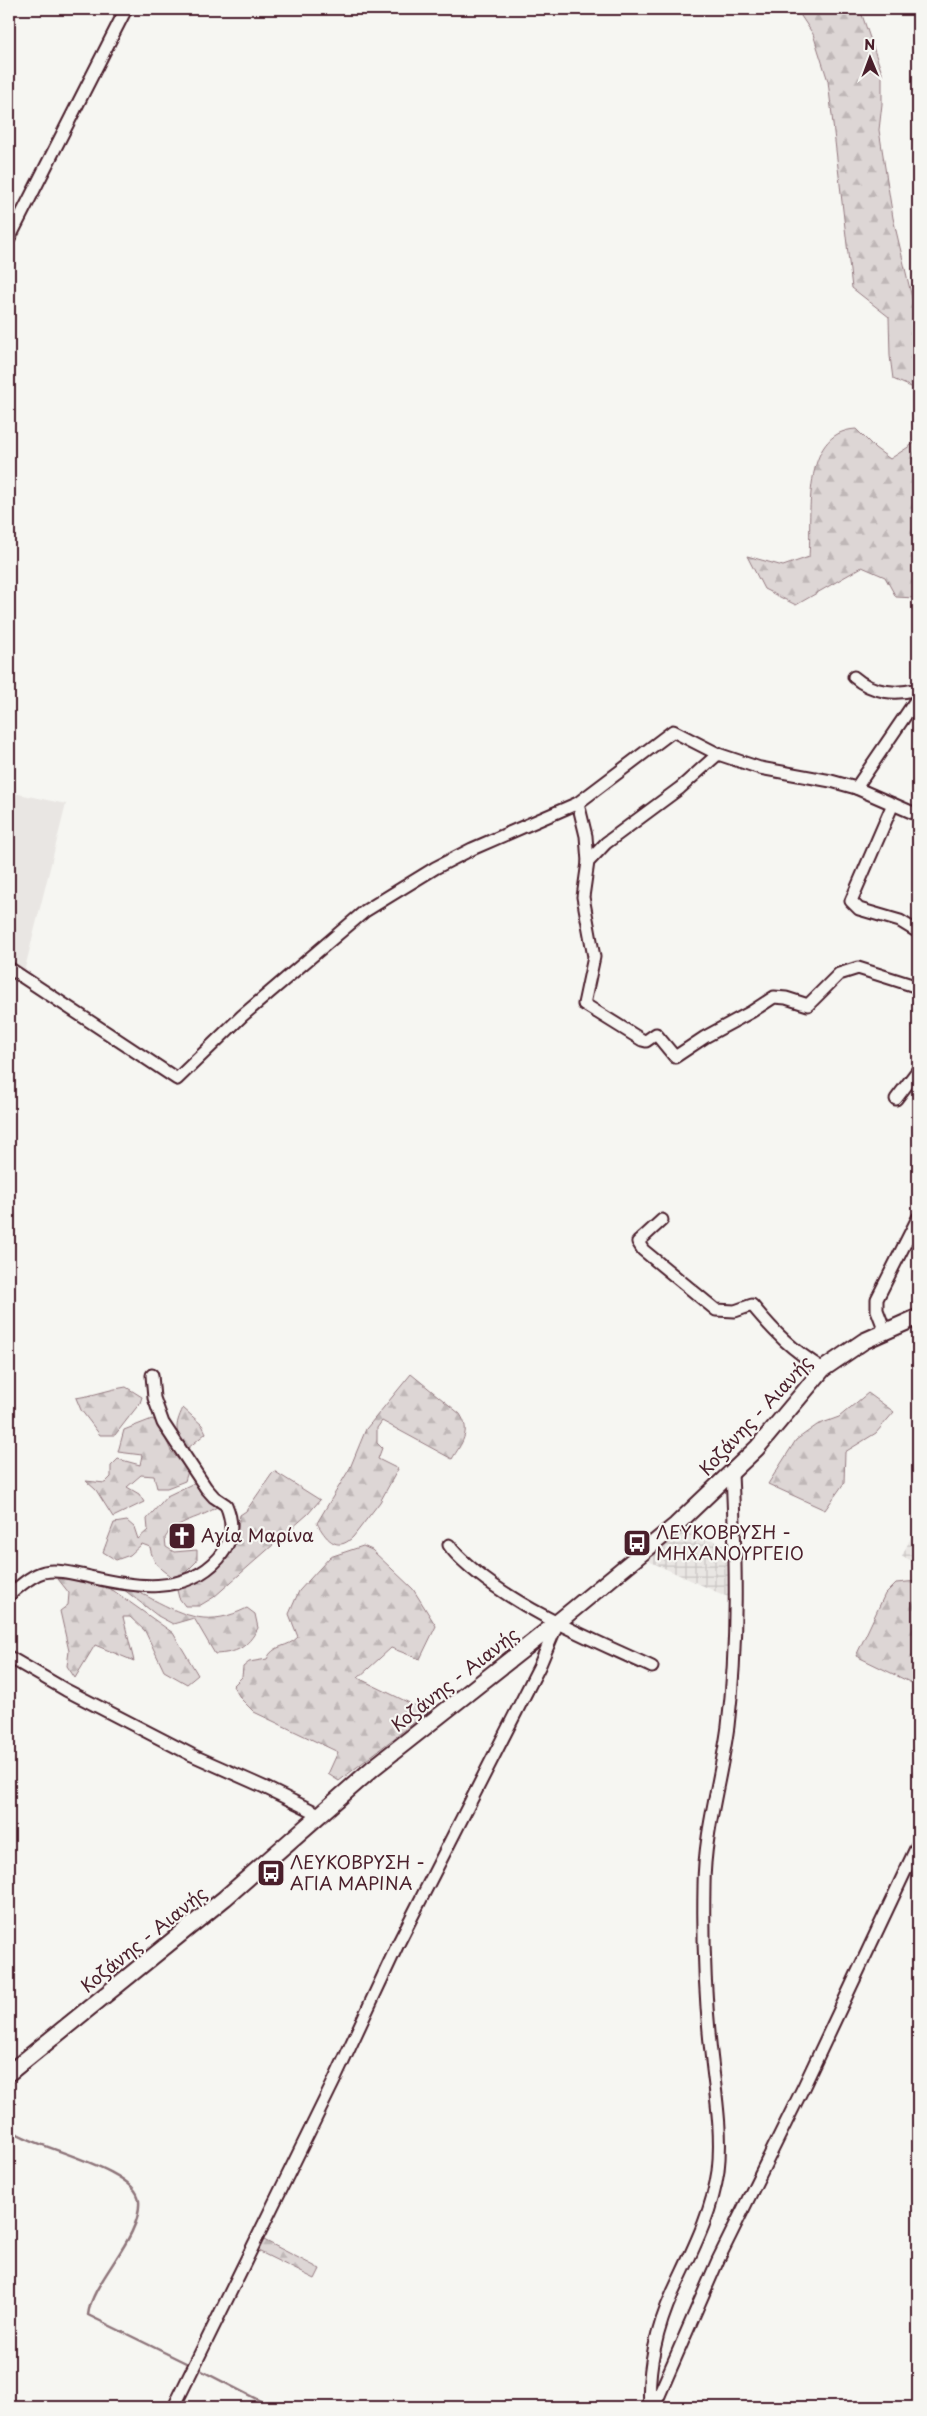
<svg xmlns="http://www.w3.org/2000/svg" width="927" height="2416" viewBox="0 0 927 2416" font-family="'Playpen Sans',sans-serif">
	<style>
		.built { fill: #e9e6e3 }
		.industrial { fill: url(#industrial-grid) }
		.forest { fill: url(#forest-firs); stroke: #947a80 }
		.lines { fill: none; stroke-linecap: round; stroke-linejoin: round }
		.stream { stroke: #8e747a; stroke-width: 2.5 }
		.minor-casing { stroke: #4a1f2b; stroke-width: 15 }
		.major-casing { stroke: #4a1f2b; stroke-width: 19 }
		.minor { stroke: #f6f6f2; stroke-width: 11 }
		.major { stroke: #f6f6f2; stroke-width: 15 }
		.labels { text-anchor: middle; stroke-width: 4.5; stroke-linejoin: round; paint-order: stroke }
		.street-label { font-size: 18px; fill: #4a1f2b; stroke: #f6f6f2 }
		.poi-label { font-size: 18px; fill: #4a1f2b; stroke: #f6f6f2; text-anchor: start }
	</style>
	<defs>
		<pattern id="industrial-grid" width="8" height="8" patternUnits="userSpaceOnUse" patternTransform="scale(1.25)"><rect width="8" height="8" fill="#e9e6e3"/><path d="M0 4h8M4 0v8" fill="none" stroke="#c9c5c3"/></pattern>
		<pattern id="forest-firs" width="22" height="20" patternUnits="userSpaceOnUse" patternTransform="scale(1.25)"><rect width="22" height="20" fill="#ddd6d5"/><path d="M5 1l3.5 6h-7zM16 11l3.5 6h-7z" fill="#bfb7b7"/></pattern>
	</defs>
	<rect width="100%" height="100%" fill="#f6f6f2"/>
	<filter id="ink" filterUnits="userSpaceOnUse"><feTurbulence type="fractalNoise" baseFrequency=".02" numOctaves="2"/><feDisplacementMap in="SourceGraphic" scale="10" xChannelSelector="R" yChannelSelector="G"/><feConvolveMatrix kernelMatrix="1 2 1 2 8 2 1 2 1" color-interpolation-filters="sRGB"/></filter>
	<g filter="url(#ink)">
		<polygon class="built" points="9,792 66,804 24,972 9,962"/>
		<g class="industrial">
			<polygon points="685,1526 730,1549 730,1598 644,1559"/>
			<polygon points="915,1529 918,1531 918,1564 902,1556"/>
		</g>
		<g class="forest">
			<polygon points="860,9 882,73 882,104 879,130 893,218 918,323 918,390 893,379 890,356 889,317 852,288 828,81 813,34 797,10"/>
			<path d="M856 429 875 448 890 459 916 442 918 444V596L915 598 896 597 885 577 862 567 796 605 764 589 747 556 783 566 809 557C812 518 800 432 856 429Z"/>
			<path d="M411 1374 460 1414C472 1432 461 1444 452 1459L382 1421 377 1428V1443L382 1448 378 1459 398 1469 380 1502 353 1537C336 1554 325 1537 317 1523L350 1468 366 1429Z"/>
			<path d="M126 1387 142 1397 140 1403 115 1435H100L81 1410 76 1398C93 1396 109 1389 126 1387Z"/>
			<polygon points="868,1393 894,1412 876,1433 845,1452 844,1483 825,1510 768,1484 796,1440 817,1425 839,1417"/>
			<path d="M183 1408 202 1425 206 1433 187 1449C175 1432 174 1427 183 1408Z"/>
			<polygon points="152,1419 158,1422 171,1451 188,1471 185,1481 167,1488 157,1488 154,1476 141,1475 127,1487 139,1494 144,1502 113,1517 96,1490 86,1481 105,1483 111,1477 111,1466 118,1459 140,1465 142,1455 118,1452 124,1430"/>
			<path d="M274 1471 320 1500 308 1514 214 1597 199 1606H185L179 1598 177 1590C201 1576 227 1568 236 1539 238 1531 238 1523 240 1515L246 1511Z"/>
			<path d="M194 1483 201 1486 218 1506C202 1519 176 1519 165 1538L166 1547 174 1552 197 1550V1561L186 1572 172 1577C158 1568 153 1563 150 1547L142 1544 130 1555 116 1560 103 1552 114 1523 127 1521 134 1527 138 1539 148 1530 147 1519 167 1496Z"/>
			<path d="M363 1546 372 1550 413 1589 436 1626 420 1659 391 1648 358 1678 428 1712 339 1781 328 1774 338 1752 254 1712 241 1699 233 1686 242 1677 243 1667 249 1662 267 1659C273 1644 288 1648 298 1637L289 1614 299 1591 330 1557Z"/>
			<path d="M58 1579C77 1579 96 1582 114 1591L173 1633 198 1675 187 1684 164 1671 145 1631 130 1617H123L134 1661 95 1645 75 1678 67 1666 69 1651 60 1611 68 1605 69 1593Z"/>
			<polygon points="918,1581 918,1633 914,1641 918,1644 918,1686 856,1656 885,1594 896,1583"/>
			<path d="M123 1589C132 1589 143 1594 152 1599 187 1617 209 1627 247 1608L255 1614 258 1628C247 1648 237 1653 215 1654L194 1618 173 1624 158 1616Z"/>
			<polygon points="262,2239 320,2269 315,2279 256,2250"/>
		</g>
		<g class="lines">
			<g class="stream">
				<path d="M9 2125C11 2127 13 2131 16 2133 40 2149 137 2169 139 2201 142 2238 92 2280 88 2315L186 2363"/>
				<polyline points="202,2371 272,2407"/>
			</g>
			<defs>
				<g id="minor">
					<polyline points="9,239 126,9"/>
					<path d="M854 677C872 693 896 695 918 689"/>
					<polyline points="718,754 680,788 606,843 588,862 583,897 594,957 584,1004 642,1040 646,1041 656,1034 675,1057 705,1037 751,1012 774,997 786,998 808,1005 839,974 858,968 918,987"/>
					<polyline points="856,788 918,697"/>
					<polyline points="578,803 586,836 588,862"/>
					<polyline points="893,804 851,901 859,909 900,921 918,932"/>
					<polyline points="9,968 177,1079 242,1016 365,911 435,868 472,849 578,803 673,731 718,754 760,768 831,781 856,788 918,815"/>
					<polyline points="896,1099 918,1070"/>
					<path d="M662 1220 638 1242 643 1250 716 1310 735 1311 752 1305C776 1334 791 1349 823 1369"/>
					<polyline points="885,1331 877,1310 877,1299 918,1218"/>
					<path d="M449 1545C456 1556 466 1563 476 1572 528 1614 592 1639 652 1667"/>
					<path d="M9 1595C19 1587 31 1575 44 1572 59 1569 75 1574 90 1577 133 1587 185 1596 219 1558 233 1541 234 1524 226 1505L214 1497 206 1488 163 1423 154 1398 152 1375"/>
					<polyline points="9,1657 66,1690 192,1755 264,1787 321,1815"/>
					<polyline points="174,2407 334,2081 398,1944 539,1667 558,1622"/>
					<path d="M650 2407C647 2369 657 2327 673 2292 691 2253 712 2214 718 2171 723 2130 714 2085 710 2043 705 1992 703 1938 704 1886 704 1833 721 1780 728 1726 738 1643 736 1558 732 1474"/>
					<polyline points="654,2407 718,2260 804,2086 918,1844"/>
				</g>
				<polyline id="major" points="9,2073 225,1898 373,1768 558,1622 676,1525 757,1448 823,1369 864,1341 918,1317"/>
			</defs>
			<use href="#minor" class="minor-casing"/>
			<use href="#major" class="major-casing"/>
			<use href="#minor" class="minor"/>
			<use href="#major" class="major"/>
		</g>
	</g>
	<defs>
		<symbol id="church-square" viewBox="-11 -11 22 22"><rect x="-9" y="-9" width="18" height="18" rx="4" fill="#4a1f2b" stroke="#f6f6f2"/><path d="M-1.2-6h2.4v3.5h3.3v2.4h-3.3V6h-2.4V-.1h-3.3v-2.4h3.3Z" fill="#fff"/></symbol>
		<symbol id="bus-square" viewBox="-11 -11 22 22"><rect x="-9" y="-9" width="18" height="18" rx="4" fill="#4a1f2b" stroke="#f6f6f2"/><path d="M-5-6H5V4H4V6H2V4H-2V6H-4V4H-5ZM-3.5-4V0h7V-4ZM-3.5 1.2v1.5H-2V1.2ZM2 1.2v1.5H3.5V1.2Z" fill="#fff"/></symbol>
	</defs>
	<g fill-rule="evenodd">
		<use href="#church-square" x="166" y="1520" width="32" height="32"/>
		<use href="#bus-square" x="621" y="1527" width="32" height="32"/>
		<use href="#bus-square" x="255" y="1857" width="32" height="32"/>
	</g>
	<g class="labels">
		<g class="street-label">
			<text transform="translate(756 1416) rotate(-47)" y="6">Κοζάνης - Αιανής</text>
			<text transform="translate(455 1680) rotate(-38)" y="6">Κοζάνης - Αιανής</text>
			<text transform="translate(144 1940) rotate(-39)" y="6">Κοζάνης - Αιανής</text>
		</g>
		<g class="poi-label">
			<text x="656" y="1539">ΛΕΥΚΟΒΡΥΣΗ -<tspan x="656" dy="21">ΜΗΧΑΝΟΥΡΓΕΙΟ</tspan></text>
			<text x="201" y="1542">Αγία Μαρίνα</text>
			<text x="290" y="1869">ΛΕΥΚΟΒΡΥΣΗ -<tspan x="290" dy="21">ΑΓΙΑ ΜΑΡΙΝΑ</tspan></text>
		</g>
	</g>
	<rect width="927" height="2416" fill="none" stroke="#f6f6f2" stroke-width="30"/>
	<rect x="15" y="15" width="897" height="2386" fill="none" stroke="#4a1f2b" stroke-width="2" filter="url(#ink)"/>
	<g transform="translate(870 58) rotate(359)" stroke="#f6f6f2" stroke-width="4" paint-order="stroke">
	<path d="M0-4L9 19L0 12L-9 19Z" fill="#4a1f2b"/>
	<text y="-8" font-size="14" font-weight="bold" text-anchor="middle" fill="#4a1f2b">N</text>
	</g>
</svg>
